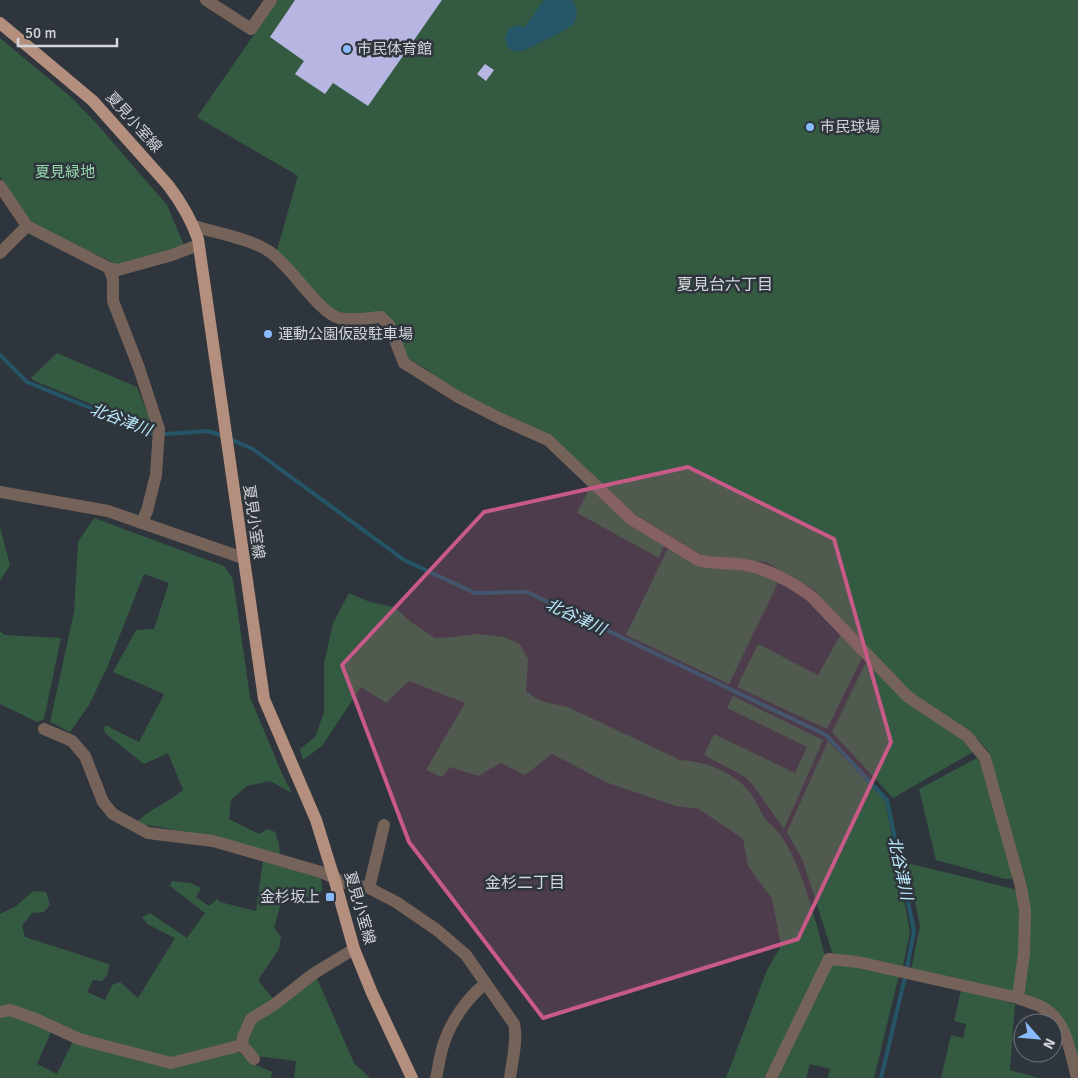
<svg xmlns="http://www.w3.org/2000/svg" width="1078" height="1078" viewBox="0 0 1078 1078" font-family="Signika,'Noto Sans JP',sans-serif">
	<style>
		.green { fill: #345a42 }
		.water { fill: #245668 }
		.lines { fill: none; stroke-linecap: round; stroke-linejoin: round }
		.stream { stroke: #245668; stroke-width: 4 }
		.building { fill: #b7b5e1 }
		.minor { stroke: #75635a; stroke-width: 12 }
		.major { stroke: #b48f7d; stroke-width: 12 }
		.marked { fill: #c85a87; fill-opacity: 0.2; stroke: #c85a87; stroke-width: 4; stroke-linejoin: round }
		.poi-dot { fill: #88bafc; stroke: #2f353c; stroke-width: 2 }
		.labels { text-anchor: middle; stroke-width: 5; stroke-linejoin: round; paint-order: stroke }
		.poi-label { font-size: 15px; fill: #d2d6da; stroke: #2f353c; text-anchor: start }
		.street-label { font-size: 15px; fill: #d2d6da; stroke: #2f353c }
		.park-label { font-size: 15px; fill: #97daae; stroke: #2f353c }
		.neighbourhood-label { font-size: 16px; fill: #d2d6da; stroke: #2f353c }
		.water-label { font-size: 16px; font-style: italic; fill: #bdebfe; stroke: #2f353c }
	</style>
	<rect width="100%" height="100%" fill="#2f353c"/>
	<g class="green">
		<polygon points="278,0 1078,0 1078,1078 1070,1041 1025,994 1025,885 988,751 978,739 910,693 824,604 816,591 766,562 705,557 630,511 564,449 445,385 428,370 409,359 388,319 337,315 277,250 298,176 197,117"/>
		<polygon points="0,38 71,97 96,123 167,205 184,245 118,265 33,224 0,177"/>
		<polygon points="57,353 137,387 149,417 149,428 35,381 31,378"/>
		<polygon points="591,489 664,546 659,558 577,513 588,491"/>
		<path d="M94 518 224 566 233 579 250 697 283 776 292 793 270 781 247 786 231 800 229 819 259 834 267 829 275 832 279 844 280 857 215 837 136 823C149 809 168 803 183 790L168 753 144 764 106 734 104 730 105 725 139 742 164 694 113 672 136 630 154 629 169 583 144 574 107 668 89 705 70 732 50 722 74 612 78 542Z"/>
		<polygon points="0,527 10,565 0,581"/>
		<polygon points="668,548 760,571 776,580 777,585 729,684 626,635"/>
		<path d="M349 593 370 602 394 607 411 622 435 638 454 637 478 634 504 637 520 644 528 659 526 691C538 702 552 704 568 707L680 760C704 761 732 771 748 790 755 798 758 808 764 817 770 825 779 831 784 840 805 876 815 919 826 959L765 1078H726L767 970 781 946 772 899 748 866 743 839 699 809 676 806 608 783 552 754 525 775 501 763 478 776 450 767 442 777 426 770 465 703 409 681 386 703 361 687 322 746 303 760 300 749 315 737 324 712V664L333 623Z"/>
		<polygon points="0,631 5,635 61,638 44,719 37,722 0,704"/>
		<polygon points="841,634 863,656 827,729 737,687 758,644 818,675"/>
		<polygon points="867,660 971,745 973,752 893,798 832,732"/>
		<polygon points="733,696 823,740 784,829 753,785 745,777 704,755 714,734 795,773 807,747 727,708"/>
		<polygon points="828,741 885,800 910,932 903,966 837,955 832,952 803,861 787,832"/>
		<polygon points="977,758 982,765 1013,875 1011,879 1005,879 936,860 919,789"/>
		<path d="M263 861 321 878 322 890C313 903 298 894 284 892L274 928 281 937 279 949 258 980 274 1000 238 1043 170 1061 0 1009V914L16 906 33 891 46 892 50 905 44 912 32 913 22 926 25 937 109 964 108 974 102 981 93 980 87 992 105 1000 112 985 120 982 138 998 175 938 147 924 142 917 150 913 187 938 205 913 170 886 172 881 191 883 201 888 196 897 209 906 217 899 220 902 256 911Z"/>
		<polygon points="907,863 1014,889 1018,892 1022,926 1015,991 1011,994 911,970 920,926"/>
		<polygon points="834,963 899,975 874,1078 828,1078 830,1069 810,1064 806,1078 776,1078 831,965"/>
		<polygon points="316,976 354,1063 370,1078 294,1078 296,1061 256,1056 249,1047 247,1040 255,1022"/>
		<polygon points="961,990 1015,1004 1010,1070 1039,1078 941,1078 951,1035 963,1038 966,1024 954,1021"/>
		<polygon points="11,1012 51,1032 37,1064 57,1074 73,1041 172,1066 237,1051 254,1064 272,1072 271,1078 0,1078 0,1014"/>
	</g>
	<path class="water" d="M544 0H572C588 24 561 32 545 40 537 44 528 50 519 51 515 52 512 50 508 48L505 38 508 30 516 25 525 27Z"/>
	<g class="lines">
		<g class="stream">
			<polyline points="0,355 27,382 154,434 166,434 208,431 223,436"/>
			<polyline points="230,439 253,449 404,560 475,593 527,592 826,735 887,800 914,931 906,973 881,1078"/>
		</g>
	</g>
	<g class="building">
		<polygon points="295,0 442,0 368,106 333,83 325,94 295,74 304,61 270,37"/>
		<polygon points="485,64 494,70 486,81 477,74"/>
	</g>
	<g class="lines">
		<g class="minor">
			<polyline points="206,0 251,29 271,0"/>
			<polyline points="0,186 27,226 109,268 113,279 113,301 139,368 159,429 156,475 147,511 141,523"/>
			<path d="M194 226C216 233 252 239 270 252 289 264 320 314 339 318 353 321 368 318 381 317L389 325 404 363 458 397 501 419 548 440 631 519 698 560C711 564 724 562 737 564 764 566 789 580 811 596L908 697 967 736 985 758 1021 887 1025 911 1024 953 1018 998C1025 1001 1033 1003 1040 1006 1067 1019 1070 1052 1077 1078"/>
			<polyline points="0,253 27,226"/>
			<polyline points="109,268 118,270 172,255 198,245"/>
			<polyline points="0,492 108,511 243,558"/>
			<path d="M44 729 72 741 85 756 103 802 113 814 148 833 213 841 321 872 346 883 369 888 396 902 437 930 466 955 514 1024C518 1038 512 1062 510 1078"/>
			<polyline points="369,888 384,825"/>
			<polyline points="0,1012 10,1010 38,1020 79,1039 171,1063 242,1045 243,1037 251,1019 275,1004 313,974 354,949"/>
			<polyline points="242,1045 254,1059"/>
			<path d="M436 1078C439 1066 440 1052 445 1040 452 1020 468 997 485 984"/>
			<polyline points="771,1078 829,959 858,962 1018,998"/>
		</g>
		<path class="major" d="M0 23 93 101 168 185C181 202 191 219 198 239L264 699 316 820 334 878 354 949 372 993 412 1078"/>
	</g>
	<path class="marked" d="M688 467 834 539 891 742 798 939 543 1018 409 842 342 665 484 512Z"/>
	<g class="poi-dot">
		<circle cx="347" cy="49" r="5"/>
		<circle cx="810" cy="127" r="5"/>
		<circle cx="268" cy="334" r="5"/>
		<rect x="325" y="892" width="10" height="10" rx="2.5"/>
	</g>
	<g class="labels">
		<g class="poi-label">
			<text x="357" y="54">市民体育館</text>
			<text x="820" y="132">市民球場</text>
			<text x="278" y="339">運動公園仮設駐車場</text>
			<text x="320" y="902" text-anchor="end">金杉坂上</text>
		</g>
		<g class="street-label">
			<text transform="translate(134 122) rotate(48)" y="5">夏見小室線</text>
			<text transform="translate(254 522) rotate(82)" y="5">夏見小室線</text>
			<text transform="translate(360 908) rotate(74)" y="5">夏見小室線</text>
		</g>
		<g class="park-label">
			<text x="65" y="177">夏見緑地</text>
		</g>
		<g class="neighbourhood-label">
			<text x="725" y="290">夏見台六丁目</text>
			<text x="525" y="888">金杉二丁目</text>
		</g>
		<g class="water-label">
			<text transform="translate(121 419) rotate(21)" y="6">北谷津川</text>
			<text transform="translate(576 616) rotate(25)" y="6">北谷津川</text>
			<text transform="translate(901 868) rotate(78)" y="6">北谷津川</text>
		</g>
	</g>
	<g transform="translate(1038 1038) rotate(117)"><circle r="24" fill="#2f353c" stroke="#70757b"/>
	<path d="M0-4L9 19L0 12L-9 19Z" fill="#88bafc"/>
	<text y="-8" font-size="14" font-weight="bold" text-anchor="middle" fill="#d2d6da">N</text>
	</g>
	<path d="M18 38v8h99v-8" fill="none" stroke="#d2d6da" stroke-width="2.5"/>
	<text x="25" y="38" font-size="15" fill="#d2d6da" stroke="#2f353c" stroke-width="4" paint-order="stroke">50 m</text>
</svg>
